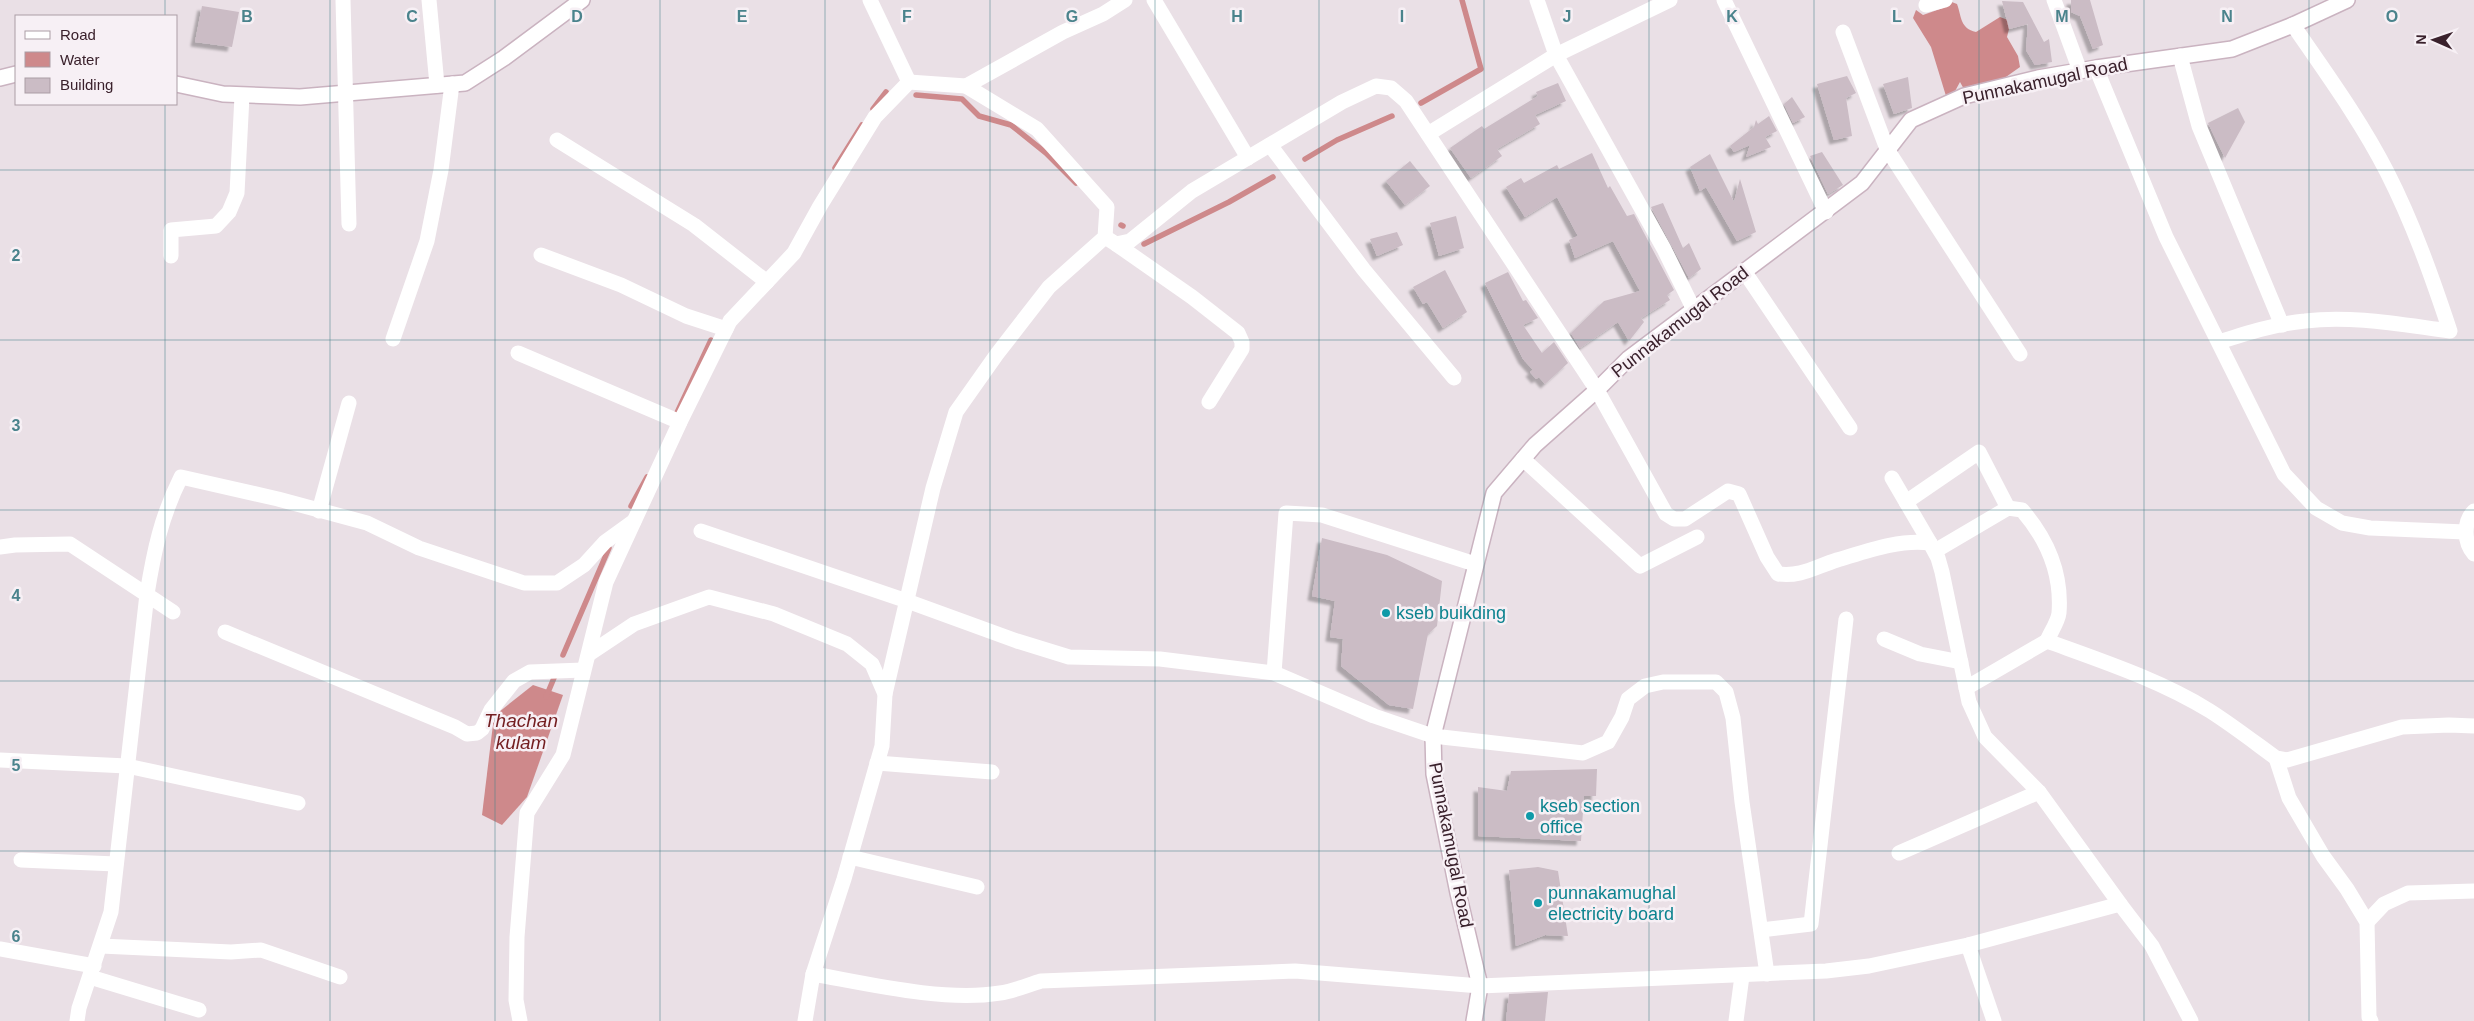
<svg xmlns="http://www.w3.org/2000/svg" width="2474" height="1021" viewBox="0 0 2474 1021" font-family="Arial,sans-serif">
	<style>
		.water { fill: #ce898b }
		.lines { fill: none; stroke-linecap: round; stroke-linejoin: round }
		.stream { stroke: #ce898b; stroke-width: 5.5 }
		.building { fill: #cbbcc5; filter: url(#shadow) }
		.secondary-casing { stroke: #cab3c0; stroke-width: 18 }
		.street { stroke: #fff; stroke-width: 15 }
		.secondary { stroke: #fff; stroke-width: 15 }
		.grid { fill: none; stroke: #4a838c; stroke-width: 1; stroke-opacity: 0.55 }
		.culture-dot { fill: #0f9aa8; stroke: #f7f0f5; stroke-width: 2 }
		.labels { text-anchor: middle; stroke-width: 5; stroke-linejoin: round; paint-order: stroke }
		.street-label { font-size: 18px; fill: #3a212c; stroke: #f7f0f5 }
		.culture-label { font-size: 18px; fill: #0d838f; stroke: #f7f0f5; text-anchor: start }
		.water-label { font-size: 19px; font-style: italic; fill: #731e20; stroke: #f7f0f5 }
		.grid-label { font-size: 16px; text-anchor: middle; font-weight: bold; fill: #4a838c; stroke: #f7f0f5; stroke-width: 5; stroke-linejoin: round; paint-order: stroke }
	</style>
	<defs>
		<filter id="shadow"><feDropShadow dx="-4.5" dy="4.5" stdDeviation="1" flood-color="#0004"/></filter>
	</defs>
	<rect width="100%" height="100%" fill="#eae0e6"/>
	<g class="water">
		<path d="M1949 1 1957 4C1962 18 1960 28 1976 32L2000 17 2008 20 2009 29 2007 37 2018 56 2020 67 1996 84 1965 91 1960 82 1954 93 1946 96 1931 47 1913 18 1916 10 1923 15 1943 8Z"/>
		<polygon points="533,685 563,695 527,797 502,825 482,815 494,716"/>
	</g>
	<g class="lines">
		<g class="stream">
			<polyline points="916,95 962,99 979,116 1011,125 1046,153 1076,183"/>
			<polyline points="1421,103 1481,69 1462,0"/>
			<polyline points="873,109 886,92"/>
			<polyline points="1305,159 1337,140 1392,116"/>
			<polyline points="835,168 862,125"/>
			<polyline points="1121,225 1123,226"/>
			<polyline points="1144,244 1229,202 1273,177"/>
			<polyline points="675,417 711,340"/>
			<polyline points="631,506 647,477"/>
			<polyline points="563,655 609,548"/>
			<polyline points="546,697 554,678"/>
		</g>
	</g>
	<g class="building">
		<polygon points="2071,0 2090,0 2103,45 2093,49 2080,16 2071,12"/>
		<polygon points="2002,1 2023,2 2044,42 2049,39 2052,62 2035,65 2026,50 2028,24 2009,29"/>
		<polygon points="202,6 239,12 232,47 195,42"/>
		<polygon points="1847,76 1856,93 1846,98 1852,136 1834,140 1817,84"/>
		<polygon points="1908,77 1912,108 1894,114 1883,84"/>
		<polygon points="1558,83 1566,101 1535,115 1540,124 1497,149 1502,156 1471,178 1450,148 1482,126 1484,129 1538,96 1536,92"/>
		<polygon points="1792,97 1805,117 1793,123 1784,104"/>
		<polygon points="2238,108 2245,122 2225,158 2208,123"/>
		<polygon points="1769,116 1777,131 1765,137 1771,147 1746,157 1750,145 1734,152 1730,146 1754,127 1756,120 1758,124"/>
		<polygon points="1822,152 1843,185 1828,194 1810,156"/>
		<polygon points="1592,153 1608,188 1610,186 1627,216 1634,214 1674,290 1667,295 1670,300 1641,318 1644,322 1629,341 1618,322 1580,348 1571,333 1604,301 1640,291 1613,241 1575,258 1569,240 1578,236 1557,197 1525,217 1506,187 1521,178 1524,183 1557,165 1559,169"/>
		<polygon points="1710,154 1734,202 1740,179 1756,232 1737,241 1706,187 1700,191 1690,167"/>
		<polygon points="1410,161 1430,186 1405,205 1386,181"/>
		<polygon points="1663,203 1683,248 1689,243 1701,269 1689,278 1651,207"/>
		<polygon points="1456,216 1464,248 1439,256 1430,223"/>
		<polygon points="1397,232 1403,245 1377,256 1370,239"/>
		<polygon points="1445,270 1467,312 1443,328 1427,302 1423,304 1413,287"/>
		<polygon points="1508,272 1523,301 1526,300 1538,318 1523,325 1542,353 1554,342 1568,363 1545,384 1539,377 1536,379 1530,372 1533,370 1523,359 1485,283"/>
		<polygon points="1322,538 1387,555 1442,581 1437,626 1428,634 1413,709 1389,705 1341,666 1343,639 1330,637 1335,601 1312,596"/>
		<polygon points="1597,769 1596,796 1584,796 1581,841 1478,836 1478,787 1507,791 1511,771"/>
		<polygon points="1538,867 1558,871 1568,936 1545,935 1516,946 1509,870"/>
		<polygon points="1548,992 1545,1021 1506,1021 1509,994"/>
	</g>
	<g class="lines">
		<defs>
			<g id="secondary">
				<polyline points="0,78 16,74"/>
				<polyline points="176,84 223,94 300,97 465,83 504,58 582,0"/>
				<polyline points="1474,1021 1480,986 1458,893 1434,774 1433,736 1494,493 1535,445 1597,390 1628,359 1862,183 1911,120 1964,96 2038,78 2096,68 2232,49 2293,25 2347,0"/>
			</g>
		</defs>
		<use href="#secondary" class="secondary-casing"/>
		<g class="street">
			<polyline points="343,0 349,224"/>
			<polyline points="429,0 437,85"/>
			<polyline points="870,0 909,82"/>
			<polyline points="1154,0 1248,158"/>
			<polyline points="1537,0 1556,55 1664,249 1693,308"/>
			<polyline points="1724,0 1826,212"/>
			<polyline points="2054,0 2080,71"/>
			<polyline points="1926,5 1945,0"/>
			<polyline points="1843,32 1887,149 2020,354"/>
			<polyline points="2180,56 2199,126 2282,325"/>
			<polyline points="2096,68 2166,237 2284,474 2316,508 2342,523 2370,528 2465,532"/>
			<polyline points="1428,134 1556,55 1670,0"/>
			<polyline points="557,140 694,225 767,282"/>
			<polyline points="1270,145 1364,270 1454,378"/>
			<path d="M1105 237 1116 244 1130 241 1192 191 1342 102 1376 86 1391 88 1406 101 1597 390 1666 514 1674 519H1685L1728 491 1739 494 1767 557 1778 574C1801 577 1815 567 1837 560 1867 551 1899 539 1930 543L1938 558 1942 572 1969 702 1985 737 2039 792 2120 904"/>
			<polyline points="1116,244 1192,297 1238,333 1242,342 1242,349 1209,402"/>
			<polyline points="541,255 621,285 686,316 726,329"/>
			<polyline points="171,256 171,230 216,226 229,212 237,193 242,96"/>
			<polyline points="1744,271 1850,428"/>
			<polyline points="393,339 427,241 441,170 452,84"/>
			<path d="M2219 342C2247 333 2275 324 2305 321 2352 315 2403 325 2450 331 2432 277 2413 223 2387 172 2361 121 2326 73 2293 25"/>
			<polyline points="518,353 680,422"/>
			<polyline points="1523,459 1640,566 1697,537"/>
			<polyline points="1892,478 1930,543"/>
			<polyline points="1906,502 1979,452 2008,508"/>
			<polyline points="319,511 349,403"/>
			<path d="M2474 511C2463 522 2464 543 2474 554"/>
			<polyline points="701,531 907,601 1017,641 1069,657 1160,659 1274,673 1374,716 1433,736 1583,753 1608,742 1622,717 1628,699 1645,686 1663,682 1716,682 1726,692 1733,718 1742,802 1767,974"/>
			<polyline points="0,547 15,545 70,544 173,612"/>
			<path d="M1935 551 2008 508 2022 510C2047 539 2062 574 2059 613 2058 622 2050 633 2047 641 2102 661 2160 680 2210 711 2232 725 2254 742 2276 758L2287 760 2402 727 2449 725 2474 726"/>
			<polyline points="225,632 455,727 467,734 477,733 482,729 491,710 514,681 530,672 583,670"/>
			<polyline points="1884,639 1920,654 1961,662"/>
			<polyline points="589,654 634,624 709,597 774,614 847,644 872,664 885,694 882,746 844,879 813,974 805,1021"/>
			<polyline points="1274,673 1286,513 1322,515 1475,564"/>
			<polyline points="1966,688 2047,641"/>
			<polyline points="885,694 933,488 956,412 997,354 1049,287 1105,237 1107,207 1037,129 966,86 1063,32 1103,14 1125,0"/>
			<polyline points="2276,758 2289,798 2323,856 2347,889 2367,922 2369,1017 2371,1021"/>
			<polyline points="0,760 127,766 298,803"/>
			<polyline points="877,763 992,772"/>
			<polyline points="1899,853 2039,792"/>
			<polyline points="850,857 977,887"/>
			<polyline points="21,860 116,864"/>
			<polyline points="2367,922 2384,904 2408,893 2474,891"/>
			<polyline points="1761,930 1811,924 1846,619"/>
			<polyline points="1968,945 1994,1021"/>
			<polyline points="101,946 231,952 261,950 340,977"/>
			<polyline points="0,949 94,966"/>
			<path d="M813 974C869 984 944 1002 1000 993 1014 991 1028 985 1041 981L1295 971 1480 986 1826 971 1869 966 1968 945 2120 904 2152 946 2191 1021"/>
			<polyline points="90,977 199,1010"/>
			<path d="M77 1021 79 1008 111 912 147 594C154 551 161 517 181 477L278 499 367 523 419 548 524 583H557L584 565 605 542 634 521"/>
			<polyline points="520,1021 516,1000 517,937 527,813 563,755 606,582 680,422 730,321 794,253 820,206 875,117 909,82 966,86"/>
			<polyline points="1736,1021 1742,976"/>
		</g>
		<use href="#secondary" class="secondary"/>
	</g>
	<path class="grid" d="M165 0V16M330 0V1021M495 0V1021M660 0V1021M825 0V1021M990 0V1021M1155 0V1021M1319 0V1021M1484 0V1021M1649 0V1021M1814 0V1021M1979 0V1021M2144 0V1021M2309 0V1021M165 104V1021M0 170H2474M0 340H2474M0 510H2474M0 681H2474M0 851H2474"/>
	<g class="culture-dot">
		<circle cx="1386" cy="613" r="5"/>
		<circle cx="1530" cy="816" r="5"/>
		<circle cx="1538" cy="903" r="5"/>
	</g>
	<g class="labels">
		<g class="street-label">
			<text transform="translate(2045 81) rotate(-12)" y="6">Punnakamugal Road</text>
			<text transform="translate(1680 322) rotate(-38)" y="6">Punnakamugal Road</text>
			<text transform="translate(1451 845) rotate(79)" y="6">Punnakamugal Road</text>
		</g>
		<g class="culture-label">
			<text x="1396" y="619">kseb buikding</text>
			<text x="1540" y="812">kseb section<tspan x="1540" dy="21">office</tspan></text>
			<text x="1548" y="899">punnakamughal<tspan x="1548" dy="21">electricity board</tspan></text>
		</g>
		<g class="water-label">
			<text x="521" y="727">Thachan<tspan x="521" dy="22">kulam</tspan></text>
		</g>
	</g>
	<g class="grid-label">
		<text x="247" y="22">B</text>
		<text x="412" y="22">C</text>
		<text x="577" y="22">D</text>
		<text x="742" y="22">E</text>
		<text x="907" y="22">F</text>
		<text x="1072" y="22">G</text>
		<text x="1237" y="22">H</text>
		<text x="1402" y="22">I</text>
		<text x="1567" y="22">J</text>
		<text x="1732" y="22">K</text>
		<text x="1897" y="22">L</text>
		<text x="2062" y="22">M</text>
		<text x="2227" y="22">N</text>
		<text x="2392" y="22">O</text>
		<text x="16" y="261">2</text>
		<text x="16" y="431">3</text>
		<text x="16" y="601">4</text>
		<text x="16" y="771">5</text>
		<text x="16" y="942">6</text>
	</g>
	<rect x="15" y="15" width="162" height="90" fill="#f7f0f5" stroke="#ab9da5"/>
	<rect x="25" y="31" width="25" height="8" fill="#ffffff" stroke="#ab9da5"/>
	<text x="60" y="40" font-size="15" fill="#3a212c">Road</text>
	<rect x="25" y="52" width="25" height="15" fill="#ce898b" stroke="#ab9da5"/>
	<text x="60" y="65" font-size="15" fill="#3a212c">Water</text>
	<rect x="25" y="78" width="25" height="15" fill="#cbbcc5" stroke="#ab9da5"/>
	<text x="60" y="90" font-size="15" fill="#3a212c">Building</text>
	<g transform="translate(2434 40) rotate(272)" stroke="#f7f0f5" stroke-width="4" paint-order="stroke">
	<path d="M0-4L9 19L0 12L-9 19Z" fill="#3a212c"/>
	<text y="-8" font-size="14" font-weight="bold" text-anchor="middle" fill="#3a212c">N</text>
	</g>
</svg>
